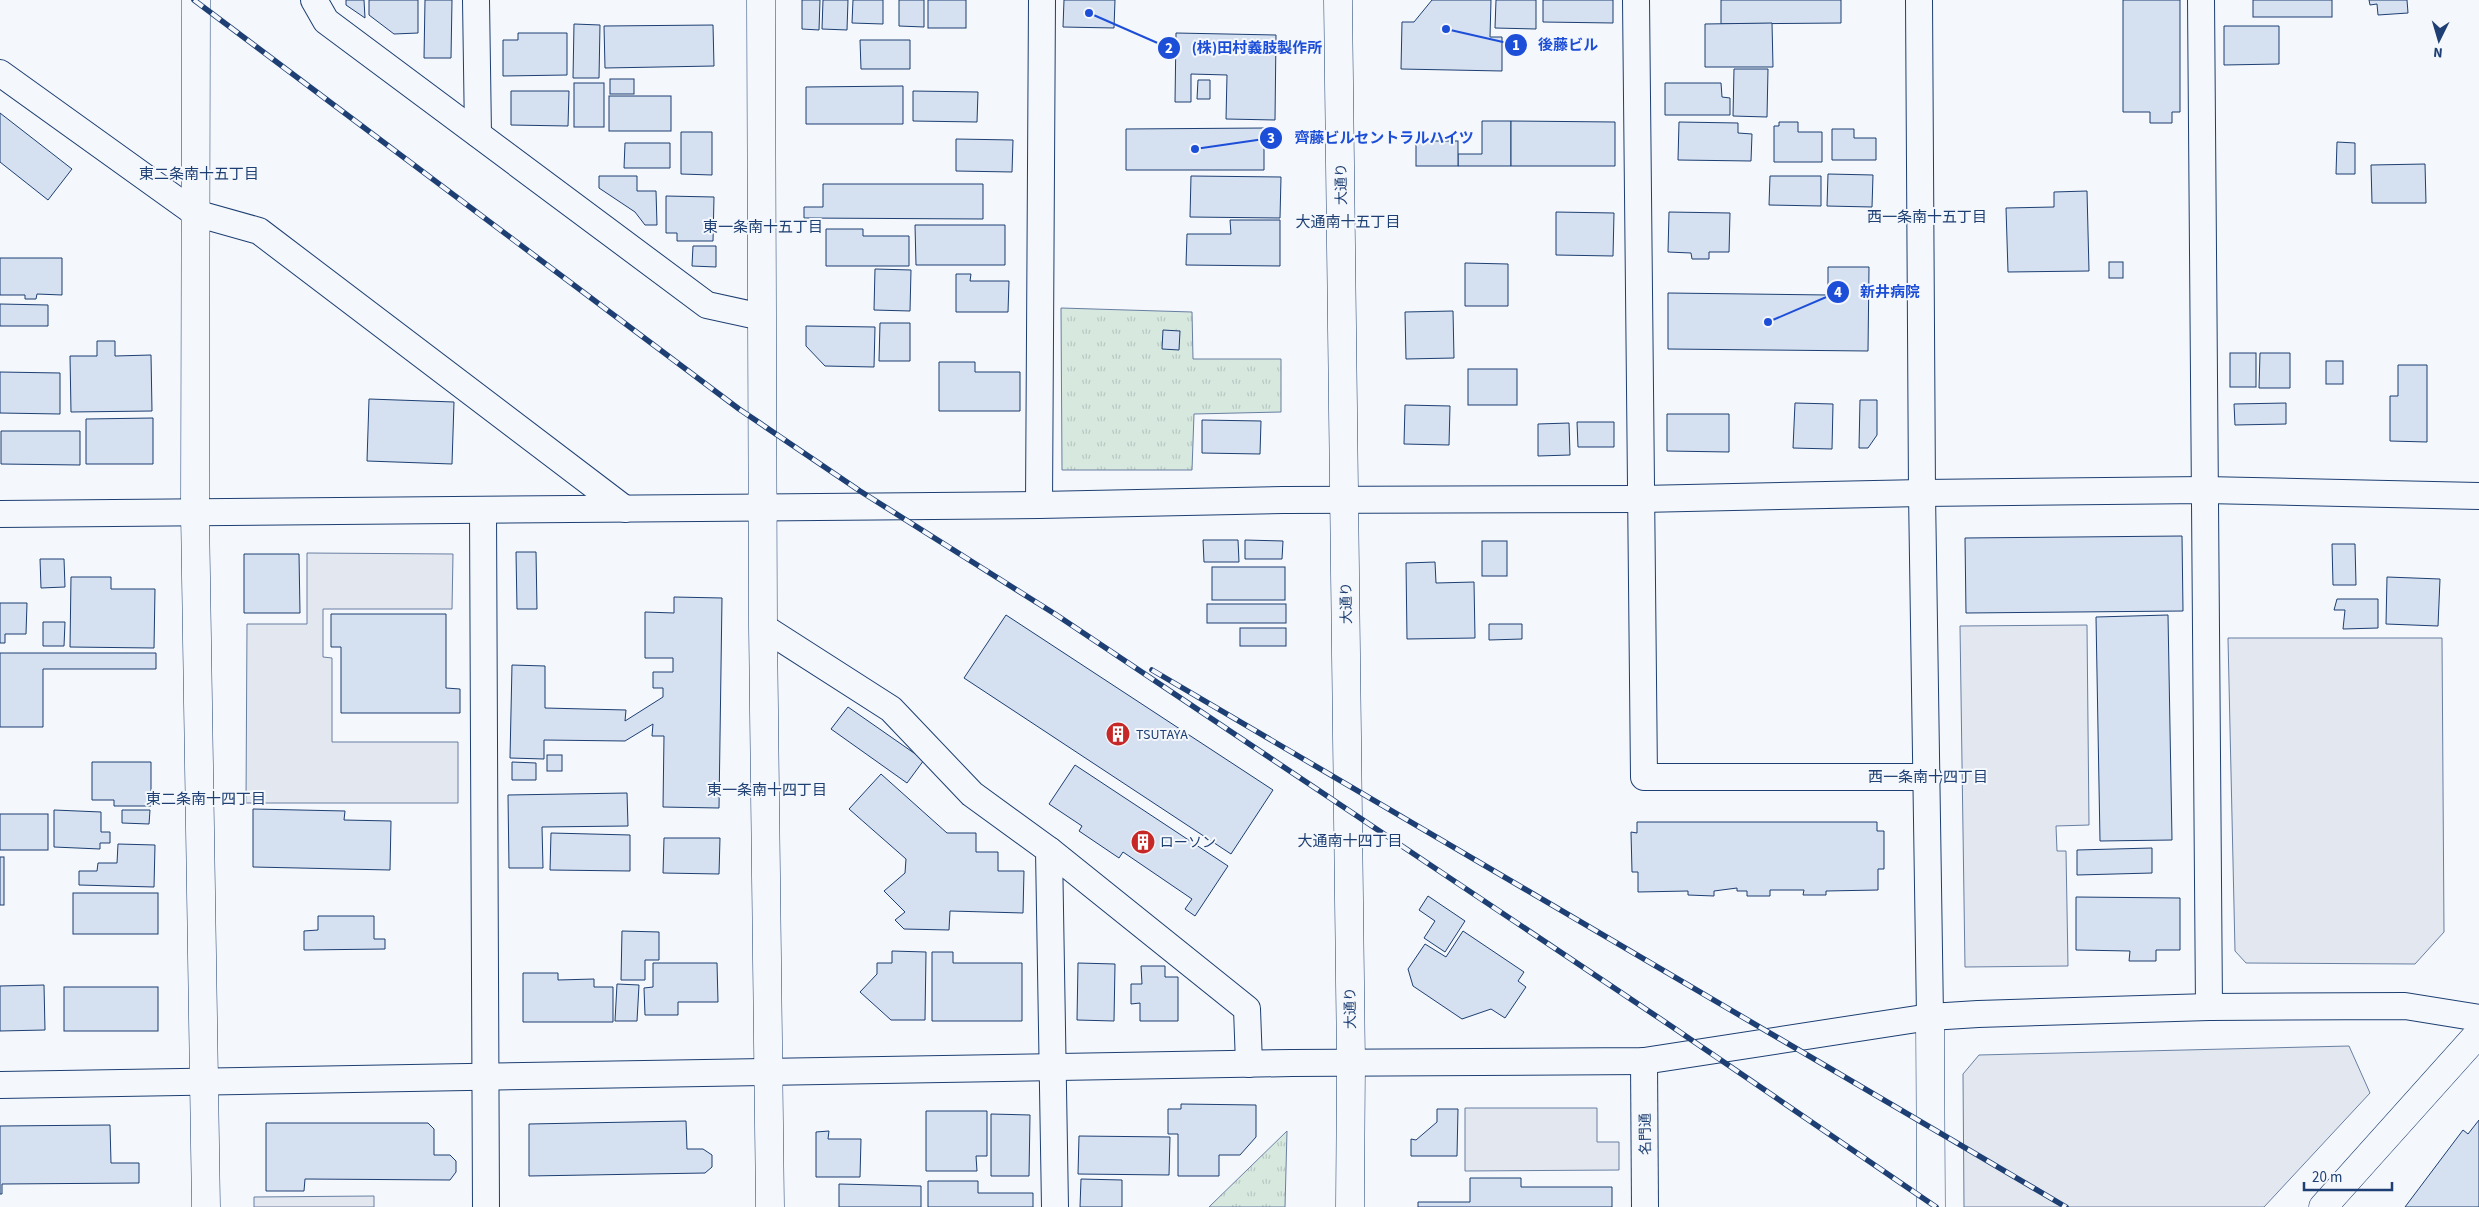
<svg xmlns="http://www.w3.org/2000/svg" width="2479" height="1207" viewBox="0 0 2479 1207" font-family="'Source Sans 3','Noto Sans JP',sans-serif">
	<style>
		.park { fill: url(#park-tufts); stroke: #687fa3 }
		.parking { fill: #e3e8f0; stroke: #687fa3 }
		.building { fill: #d5e0f0; stroke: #1d3f73 }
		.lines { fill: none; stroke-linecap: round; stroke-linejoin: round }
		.minor-casing { stroke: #1d3f73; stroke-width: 28 }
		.tertiary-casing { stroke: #1d3f73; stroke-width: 29 }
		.trunk-casing { stroke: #1d3f73; stroke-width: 29 }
		.minor { stroke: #f4f7fb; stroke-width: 26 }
		.tertiary { stroke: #f4f7fb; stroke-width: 28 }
		.trunk { stroke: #f4f7fb; stroke-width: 28 }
		.rail-casing { stroke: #1d3f73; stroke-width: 5.5 }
		.rail { stroke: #f4f7fb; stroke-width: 4; stroke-dasharray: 11; stroke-linecap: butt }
		.labels { text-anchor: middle; stroke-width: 4; stroke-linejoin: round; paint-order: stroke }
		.street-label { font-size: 14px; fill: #1d3f73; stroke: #f4f7fb }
		.poi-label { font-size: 14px; fill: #1d3f73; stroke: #f4f7fb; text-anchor: start }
		.neighbourhood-label { font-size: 15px; fill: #1d3f73; stroke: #f4f7fb }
		.leader { fill: none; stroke: #1d4ed8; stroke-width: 2 }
		.callout-dot { fill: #1d4ed8; stroke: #f4f7fb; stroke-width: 2 }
		.mark-label { font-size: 15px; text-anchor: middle; font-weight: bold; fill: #fff }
		.callout-label { font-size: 15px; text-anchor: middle; font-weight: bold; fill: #1d4ed8; stroke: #f4f7fb; stroke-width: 4; stroke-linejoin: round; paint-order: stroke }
	</style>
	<defs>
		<pattern id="park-tufts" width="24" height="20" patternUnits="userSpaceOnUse" patternTransform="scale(1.25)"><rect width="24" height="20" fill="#d7e8df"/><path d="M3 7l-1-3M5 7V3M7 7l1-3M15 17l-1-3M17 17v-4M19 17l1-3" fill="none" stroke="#b8c8c3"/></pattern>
	</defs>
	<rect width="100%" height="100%" fill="#f4f7fb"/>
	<g class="park">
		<polygon points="1061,308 1192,312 1193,359 1281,359 1281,412 1194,414 1192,470 1062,470"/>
		<polygon points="1287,1131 1285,1207 1209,1207"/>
	</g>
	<g class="parking">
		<polygon points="307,553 453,554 452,609 323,609 323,657 332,658 332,742 458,742 458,803 246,803 247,624 307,624"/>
		<polygon points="2087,625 2089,825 2056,826 2057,851 2066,851 2068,966 1965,967 1960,626"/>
		<polygon points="2228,638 2442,638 2444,932 2415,964 2246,963 2235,951"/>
		<polygon points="2349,1046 2370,1093 2264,1207 1964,1207 1963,1074 1979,1055"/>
		<polygon points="1465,1108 1597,1108 1597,1142 1619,1142 1619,1170 1465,1171"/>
		<polygon points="374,1196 374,1207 254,1207 254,1197"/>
	</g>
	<g class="building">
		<polygon points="346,0 364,0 365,18 346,5"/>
		<polygon points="369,0 418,0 418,33 394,34 369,15"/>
		<polygon points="425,0 452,0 451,58 424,58"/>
		<polygon points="802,0 820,0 819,30 802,29"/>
		<polygon points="823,0 848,0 847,30 822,29"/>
		<polygon points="853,0 883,0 883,24 852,23"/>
		<polygon points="899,0 924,0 924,27 899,26"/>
		<rect x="928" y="0" width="38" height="28"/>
		<polygon points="1064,0 1115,0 1114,28 1063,27"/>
		<polygon points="1432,0 1491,0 1490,37 1502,37 1502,71 1401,69 1402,22 1414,22"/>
		<polygon points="1496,0 1536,0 1536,29 1495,28"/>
		<polygon points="1543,0 1613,0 1613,23 1543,22"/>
		<polygon points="1721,0 1841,0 1841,23 1721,24"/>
		<polygon points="2123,0 2180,0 2180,112 2172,112 2172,123 2150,123 2150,112 2123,112"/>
		<rect x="2253" y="0" width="79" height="17"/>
		<polygon points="2369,0 2407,0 2408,13 2378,15 2377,4 2370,5"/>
		<polygon points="1772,23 1773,67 1705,67 1705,24"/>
		<polygon points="574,24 600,25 599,78 573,78"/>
		<polygon points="713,25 714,66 605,68 604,26"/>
		<polygon points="2224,26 2279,26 2279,64 2224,65"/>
		<polygon points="518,33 567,33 567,75 503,76 503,40 518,40"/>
		<polygon points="1176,33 1276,35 1275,120 1226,119 1227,75 1191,74 1191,102 1175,102"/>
		<polygon points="860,40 910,40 910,69 861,69"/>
		<polygon points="1734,69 1768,69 1767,117 1733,116"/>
		<rect x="610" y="79" width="24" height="15"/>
		<polygon points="1198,80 1210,80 1210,99 1197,99"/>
		<rect x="574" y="83" width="30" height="44"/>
		<polygon points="1665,83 1721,83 1722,97 1730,98 1730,115 1665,115"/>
		<polygon points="903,86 903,124 806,124 806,87"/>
		<polygon points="511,91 569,91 568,126 511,125"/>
		<polygon points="913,91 978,92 977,122 913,121"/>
		<rect x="609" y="96" width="62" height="35"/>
		<polygon points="0,113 72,169 48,200 0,162"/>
		<polygon points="1482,121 1511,121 1511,166 1458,166 1458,154 1482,154"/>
		<polygon points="1511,121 1615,122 1615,166 1511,166"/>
		<polygon points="1679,122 1738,123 1738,133 1752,134 1751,161 1678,160"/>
		<polygon points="1779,122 1798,122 1798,132 1822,132 1822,162 1774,162 1774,126 1779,126"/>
		<polygon points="1264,128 1264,170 1126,170 1126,129"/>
		<polygon points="1832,129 1854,129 1854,138 1876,138 1876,160 1832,160"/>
		<polygon points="681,132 712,132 712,175 681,174"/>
		<polygon points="956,139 1013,140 1012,172 956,171"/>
		<rect x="1416" y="141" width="42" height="25"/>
		<polygon points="2337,142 2355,143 2355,174 2336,174"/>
		<polygon points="625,143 670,143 670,168 624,168"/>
		<polygon points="2425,164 2426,203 2372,203 2371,165"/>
		<polygon points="1828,174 1873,175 1872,207 1827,206"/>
		<polygon points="599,176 637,176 637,191 656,191 657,225 645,225 635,212 599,188"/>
		<polygon points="1191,176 1281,177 1280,218 1190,217"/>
		<polygon points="1770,176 1821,176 1821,206 1769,205"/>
		<polygon points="823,184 983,184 983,219 804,218 804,207 823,207"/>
		<polygon points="2087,191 2089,271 2008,272 2006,208 2054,207 2054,192"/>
		<polygon points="666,196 714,197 713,241 677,241 677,233 666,233"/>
		<polygon points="1556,212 1614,213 1613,256 1556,255"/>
		<polygon points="1669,212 1730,213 1729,252 1709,252 1709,259 1692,259 1691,253 1668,252"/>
		<polygon points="1230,220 1280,220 1280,266 1186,265 1187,234 1231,234"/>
		<polygon points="915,225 1005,225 1005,265 916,265"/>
		<polygon points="826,229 863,229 863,236 909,236 909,266 826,266"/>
		<polygon points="693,246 716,246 716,267 692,266"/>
		<polygon points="0,258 62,258 62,295 37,294 36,299 25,299 25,295 0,295"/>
		<rect x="2109" y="262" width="14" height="16"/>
		<polygon points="1465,263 1508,264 1508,306 1465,306"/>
		<polygon points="1828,267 1869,267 1868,351 1668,349 1668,293 1828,295"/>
		<polygon points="875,269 911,270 910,311 874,310"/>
		<polygon points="956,274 971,274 970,281 1009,281 1008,312 956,312"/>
		<polygon points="0,304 48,305 48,326 0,326"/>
		<polygon points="1453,311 1454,358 1406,359 1405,312"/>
		<polygon points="880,323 910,323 910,361 879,361"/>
		<polygon points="806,326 875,327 874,367 825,366 806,346"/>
		<polygon points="1163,330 1180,331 1179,350 1162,349"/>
		<polygon points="97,341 115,341 115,356 151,355 152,411 71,412 70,356 97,356"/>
		<rect x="2230" y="353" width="26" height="34"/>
		<polygon points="2260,353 2290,353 2290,388 2259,388"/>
		<rect x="2326" y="361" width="17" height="23"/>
		<polygon points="939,362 975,362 975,372 1020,372 1020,411 939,411"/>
		<polygon points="2398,365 2427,365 2427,442 2390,441 2390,396 2398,396"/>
		<rect x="1468" y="369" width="49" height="36"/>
		<polygon points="0,372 60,373 60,414 0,413"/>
		<polygon points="369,399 454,402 452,464 367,461"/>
		<polygon points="1860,400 1877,400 1877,435 1868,448 1859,448"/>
		<polygon points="1795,403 1833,404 1832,449 1793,448"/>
		<polygon points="2286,403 2286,424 2235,425 2234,404"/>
		<polygon points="1405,405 1450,406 1449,445 1404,444"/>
		<polygon points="1667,414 1729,414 1729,452 1667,451"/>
		<polygon points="153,418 153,464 86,464 86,419"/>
		<polygon points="1202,420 1261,421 1260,454 1202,453"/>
		<polygon points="1577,422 1614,422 1614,447 1578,447"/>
		<polygon points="1569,423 1570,455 1538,456 1538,424"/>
		<polygon points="1,431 80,431 80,465 1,464"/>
		<polygon points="2182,536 2183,611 1966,613 1965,538"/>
		<polygon points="1203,540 1238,540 1239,562 1204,562"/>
		<polygon points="1245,540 1283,541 1282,559 1245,559"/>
		<rect x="1482" y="541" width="25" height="35"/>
		<polygon points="2332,544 2355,544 2356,585 2333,585"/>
		<polygon points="516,552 536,552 537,609 517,609"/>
		<polygon points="244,554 299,554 300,613 244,613"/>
		<polygon points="40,559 64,559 65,587 41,588"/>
		<polygon points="1435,562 1436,583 1474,582 1475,638 1407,639 1406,563"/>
		<rect x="1212" y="567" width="73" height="33"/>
		<polygon points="71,577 111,577 111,589 155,589 154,648 70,647"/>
		<polygon points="2387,577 2440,579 2438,626 2386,624"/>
		<polygon points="674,597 722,598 719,808 663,807 664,736 652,736 653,724 625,741 544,740 544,759 510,758 512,665 545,666 545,708 626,710 625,721 663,697 663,688 653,688 653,672 673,672 673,658 645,658 645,612 674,613"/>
		<polygon points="2337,599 2378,599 2378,628 2343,629 2345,610 2334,610"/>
		<polygon points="0,603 27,603 26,634 5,634 5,643 0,643"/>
		<rect x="1207" y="604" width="79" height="19"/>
		<polygon points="331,614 446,614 446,688 460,689 460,713 341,713 341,647 331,647"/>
		<polygon points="1006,615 1273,790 1231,854 964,678"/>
		<polygon points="2168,615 2172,840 2100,841 2096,617"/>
		<polygon points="43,622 65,622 64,646 43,646"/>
		<polygon points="1489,624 1522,624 1522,639 1489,640"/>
		<rect x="1240" y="628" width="46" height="18"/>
		<polygon points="0,653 156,653 156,669 43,669 43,727 0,727"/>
		<polygon points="848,707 924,760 907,783 831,729"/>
		<rect x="547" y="755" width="15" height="16"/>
		<polygon points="92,762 151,762 151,806 114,806 114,800 92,800"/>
		<polygon points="512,762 536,763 536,780 512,780"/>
		<polygon points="1075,765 1228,866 1195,916 1185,909 1192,899 1123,852 1119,858 1079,831 1082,826 1049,804"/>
		<polygon points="881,774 947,833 976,833 976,852 998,852 998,871 1024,871 1023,913 950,911 949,930 904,929 895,920 905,912 884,891 905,873 906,859 849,809"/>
		<polygon points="627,793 628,826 542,827 543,868 509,868 508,795"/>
		<polygon points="253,809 345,811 344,820 391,821 390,870 253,867"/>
		<polygon points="54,810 101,812 101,832 110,832 110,843 100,843 100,849 54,847"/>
		<polygon points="122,810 150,810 149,824 122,823"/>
		<rect x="0" y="814" width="48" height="36"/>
		<polygon points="1637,822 1877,822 1877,831 1884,831 1884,869 1878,869 1878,890 1826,891 1826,895 1803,895 1804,890 1770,890 1770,896 1747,896 1747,891 1737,891 1737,888 1714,891 1714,896 1688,895 1688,891 1638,892 1638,872 1632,872 1631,832 1637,833"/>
		<polygon points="551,833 630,835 630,871 550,870"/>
		<polygon points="664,838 720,838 719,874 663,873"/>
		<polygon points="118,844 155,845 154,887 79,885 79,871 97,871 98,863 117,863"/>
		<polygon points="2152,848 2152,873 2077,875 2077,850"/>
		<rect x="0" y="857" width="4" height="48"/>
		<rect x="73" y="893" width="85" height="41"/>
		<polygon points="1428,896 1465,921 1445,952 1424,938 1435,921 1419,910"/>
		<polygon points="2076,897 2180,898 2180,950 2156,950 2156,961 2129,961 2130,951 2076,950"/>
		<polygon points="318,916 374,916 374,939 385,939 385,949 304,950 304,931 318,930"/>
		<polygon points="622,931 659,932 659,960 645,960 645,980 621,980"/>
		<polygon points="1463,931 1524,972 1518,981 1526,987 1505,1018 1491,1009 1462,1019 1413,986 1408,969 1425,944 1446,957"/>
		<polygon points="892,951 926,952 925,1020 891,1020 860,992 877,974 877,963 892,963"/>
		<polygon points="932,952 953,952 953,963 1022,963 1022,1021 932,1021"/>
		<polygon points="653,963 717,963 718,1002 678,1002 678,1015 645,1015 644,988 653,987"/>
		<polygon points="1078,963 1115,964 1114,1021 1077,1020"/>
		<polygon points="1141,966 1165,966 1165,977 1178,977 1178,1021 1140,1021 1140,1003 1131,1004 1131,984 1142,984"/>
		<polygon points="523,973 558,973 558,980 594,979 594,987 613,987 613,1022 523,1022"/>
		<polygon points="617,984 639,985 637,1021 615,1021"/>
		<polygon points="44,985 45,1030 0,1031 0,986"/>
		<rect x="64" y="987" width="94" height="44"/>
		<polygon points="1181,1104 1256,1105 1256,1137 1240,1155 1219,1155 1219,1176 1178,1176 1178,1134 1168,1134 1168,1109 1181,1109"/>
		<polygon points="1437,1109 1458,1109 1457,1156 1411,1156 1411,1139 1416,1140 1437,1122"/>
		<polygon points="926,1111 987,1111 987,1156 976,1156 977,1171 926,1171"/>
		<polygon points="991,1114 1030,1115 1029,1176 991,1176"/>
		<polygon points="2479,1120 2479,1207 2405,1207 2463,1130 2468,1134"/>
		<polygon points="686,1121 687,1149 703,1149 712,1155 712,1167 705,1173 529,1176 529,1124"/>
		<polygon points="266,1123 428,1123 434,1129 434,1155 450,1155 456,1161 456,1172 450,1180 305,1179 304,1191 266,1191"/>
		<polygon points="110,1125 111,1163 139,1163 139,1183 2,1184 2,1194 0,1194 0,1126"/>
		<polygon points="829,1131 828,1139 861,1139 860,1177 816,1177 816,1132"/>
		<polygon points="1079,1136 1170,1137 1169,1175 1078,1174"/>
		<polygon points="1470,1178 1521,1178 1521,1187 1612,1187 1612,1207 1418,1207 1418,1202 1470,1202"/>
		<polygon points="1081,1179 1122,1180 1122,1207 1080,1207"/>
		<polygon points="928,1181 978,1181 978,1193 1033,1193 1033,1207 928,1207"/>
		<polygon points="839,1184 921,1186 921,1207 839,1207"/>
	</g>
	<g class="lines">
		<defs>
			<g id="minor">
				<polyline points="314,0 326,21 707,305 762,317"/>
				<polyline points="476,0 478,134"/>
				<polyline points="1636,0 1644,777 1928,777"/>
				<polyline points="1919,0 1922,493 1930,1017"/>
				<polyline points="2201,0 2209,1007"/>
				<polyline points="0,73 195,213 259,231 625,509"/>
				<polyline points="1039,505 1042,0"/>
				<polyline points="483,510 486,1207"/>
				<polyline points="0,514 1039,505 1283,500 1641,499 1922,493 2205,490 2479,496"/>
				<polyline points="763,627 891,709 972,794 1049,850 1055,1207"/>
				<polyline points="1049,850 1247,1009 1249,1064"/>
				<polyline points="1644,1061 1645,1207"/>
				<polyline points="0,1085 1292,1063 1644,1061 1930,1017 1978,1014 2209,1007 2405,1006 2479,1018"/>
			</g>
			<g id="tertiary">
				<polyline points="196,0 195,513 206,1207"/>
				<polyline points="761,0 763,627 770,1207"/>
				<polyline points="1930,1017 1931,1207"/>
				<polyline points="2323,1207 2479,1033"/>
			</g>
			<polyline id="trunk" points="1338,0 1351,1063 1350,1207"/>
		</defs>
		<use href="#minor" class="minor-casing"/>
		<use href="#tertiary" class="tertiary-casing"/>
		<use href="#trunk" class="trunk-casing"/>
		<use href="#minor" class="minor"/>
		<use href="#tertiary" class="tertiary"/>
		<use href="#trunk" class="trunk"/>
		<defs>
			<g id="rail">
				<polyline points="194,0 739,409 860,491 1055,614 1671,1026 1936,1207"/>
				<polyline points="1152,670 2066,1207"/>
			</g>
		</defs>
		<use href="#rail" class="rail-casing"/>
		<use href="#rail" class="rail"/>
	</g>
	<defs>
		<symbol id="building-disc" viewBox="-11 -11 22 22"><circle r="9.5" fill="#c62828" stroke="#f4f7fb"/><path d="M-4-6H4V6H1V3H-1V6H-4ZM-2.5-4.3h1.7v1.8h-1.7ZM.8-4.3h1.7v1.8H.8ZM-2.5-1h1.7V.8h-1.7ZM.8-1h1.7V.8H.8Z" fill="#fff"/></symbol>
	</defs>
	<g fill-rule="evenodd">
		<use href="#building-disc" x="1104" y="720" width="28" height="28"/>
		<use href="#building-disc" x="1129" y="828" width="28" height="28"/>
	</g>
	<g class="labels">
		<g class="street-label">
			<text transform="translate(1341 184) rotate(-91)" y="5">大通り</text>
			<text transform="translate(1346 603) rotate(-91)" y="5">大通り</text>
			<text transform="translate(1350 1008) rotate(-91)" y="5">大通り</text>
			<text transform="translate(1645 1134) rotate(-91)" y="5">名門通</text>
		</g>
		<g class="poi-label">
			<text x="1136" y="739">TSUTAYA</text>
			<text x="1160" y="847">ローソン</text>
		</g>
		<g class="neighbourhood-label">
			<text x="199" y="179">東二条南十五丁目</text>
			<text x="1927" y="222">西一条南十五丁目</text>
			<text x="1348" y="227">大通南十五丁目</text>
			<text x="763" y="232">東一条南十五丁目</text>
			<text x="1928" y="782">西一条南十四丁目</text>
			<text x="767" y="795">東一条南十四丁目</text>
			<text x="206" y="804">東二条南十四丁目</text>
			<text x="1350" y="846">大通南十四丁目</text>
		</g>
	</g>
	<path class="leader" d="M1446 29L1516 45M1089 13L1169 48M1195 149L1271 138M1768 322L1838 292"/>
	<g class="callout-dot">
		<circle cx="1446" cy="29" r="5"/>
		<circle cx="1089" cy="13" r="5"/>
		<circle cx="1195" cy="149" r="5"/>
		<circle cx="1768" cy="322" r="5"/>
		<circle cx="1516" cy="45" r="12"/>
		<circle cx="1169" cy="48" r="12"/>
		<circle cx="1271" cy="138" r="12"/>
		<circle cx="1838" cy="292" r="12"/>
	</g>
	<g class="mark-label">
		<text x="1516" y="50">1</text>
		<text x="1169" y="53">2</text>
		<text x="1271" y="143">3</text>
		<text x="1838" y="297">4</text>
	</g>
	<g class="callout-label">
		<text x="1568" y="50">後藤ビル</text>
		<text x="1257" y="53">(株)田村義肢製作所</text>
		<text x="1384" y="143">齊藤ビルセントラルハイツ</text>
		<text x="1890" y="297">新井病院</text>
	</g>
	<g transform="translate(2439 40) rotate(185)" stroke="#f4f7fb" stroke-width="4" paint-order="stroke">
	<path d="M0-4L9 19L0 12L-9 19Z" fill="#1d3f73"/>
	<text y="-8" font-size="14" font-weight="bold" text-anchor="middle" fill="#1d3f73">N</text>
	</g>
	<path d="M2304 1182v8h88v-8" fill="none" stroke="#1d3f73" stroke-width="2.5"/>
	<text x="2312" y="1182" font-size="15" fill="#1d3f73" stroke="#f4f7fb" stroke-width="4" paint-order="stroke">20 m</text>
</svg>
